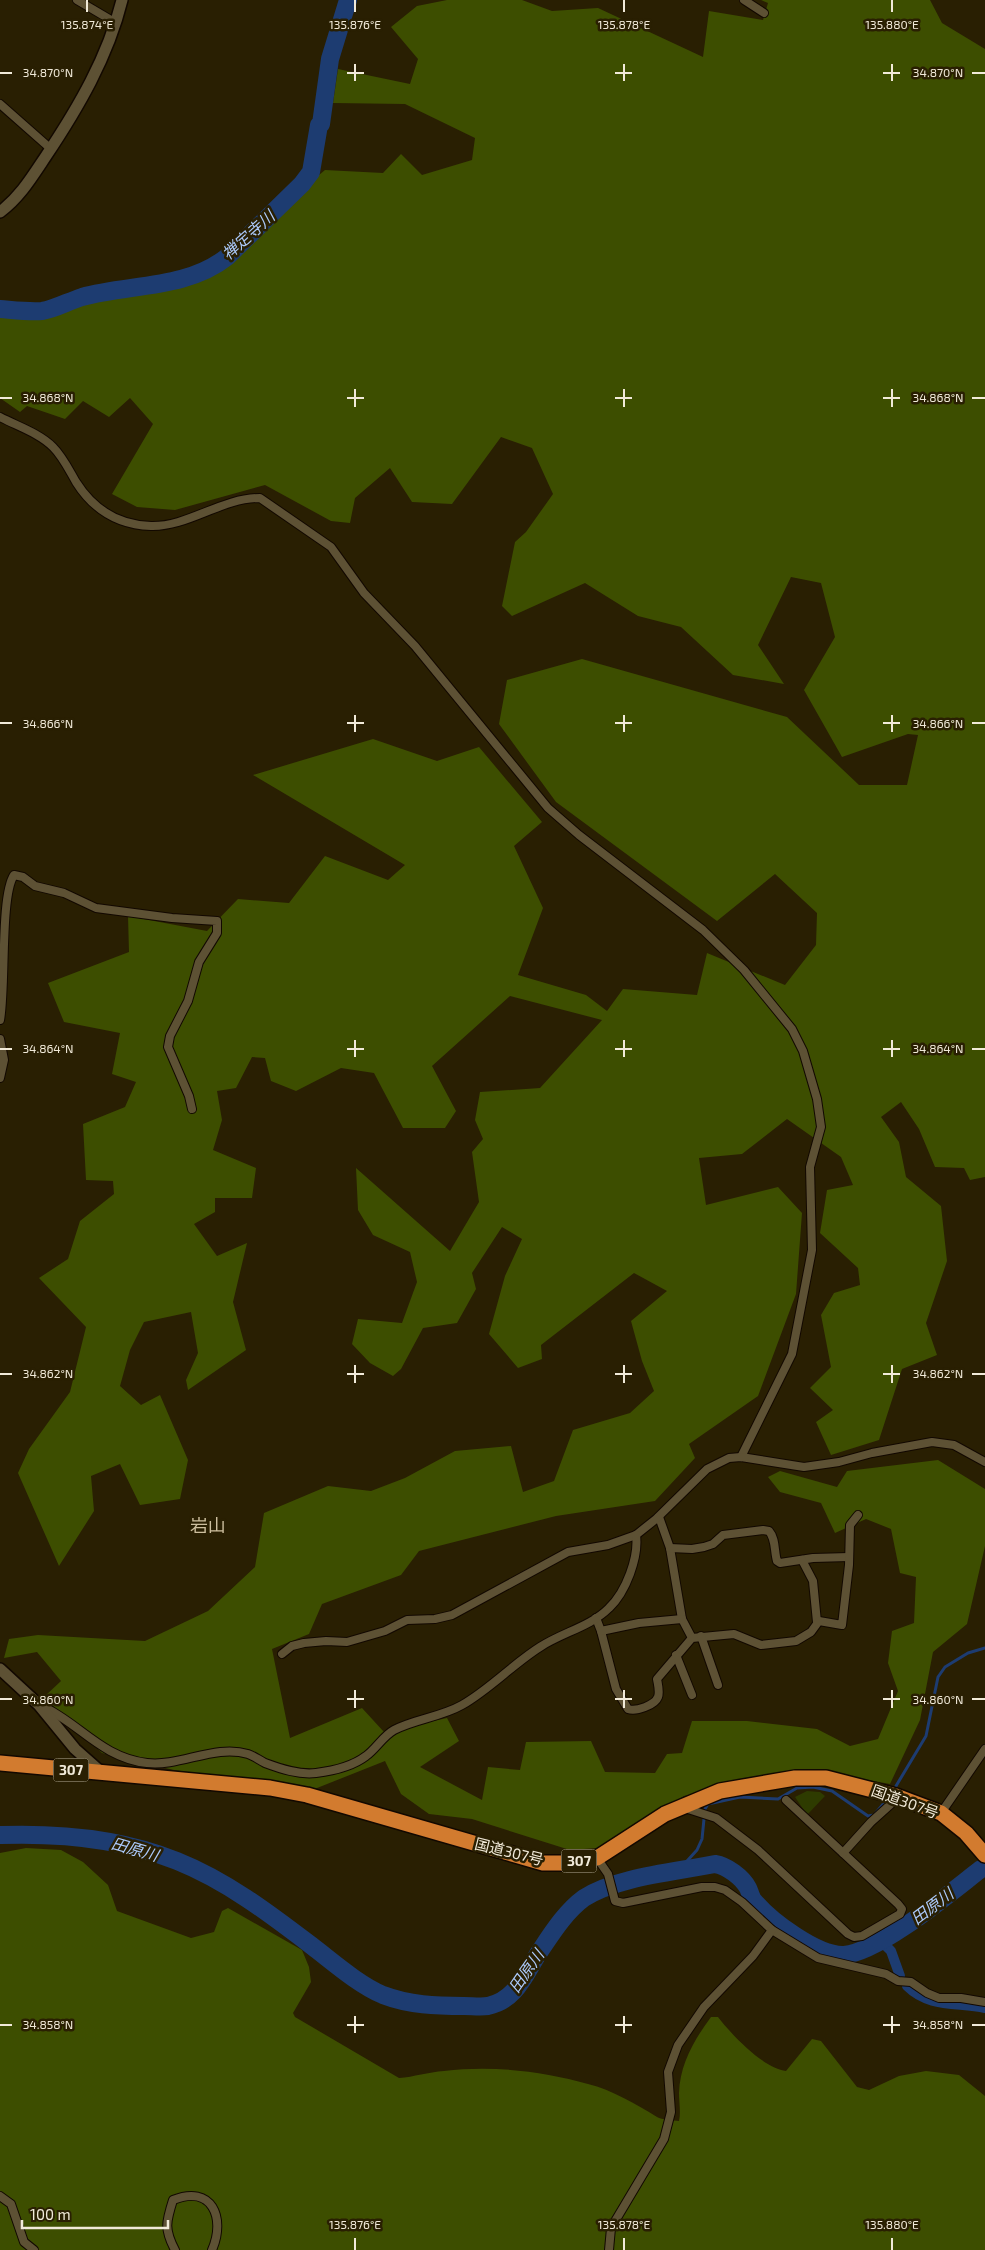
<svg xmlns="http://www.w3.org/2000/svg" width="985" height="2250" viewBox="0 0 985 2250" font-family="'Exo 2','Noto Sans JP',sans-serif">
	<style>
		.green { fill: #2e3b00 }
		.forest { fill: #3d4e00 }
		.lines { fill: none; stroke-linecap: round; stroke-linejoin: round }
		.stream { stroke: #1d3c71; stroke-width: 3 }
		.canal { stroke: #1d3c71; stroke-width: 10 }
		.river { stroke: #1d3c71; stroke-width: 18 }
		.street-casing { stroke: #120800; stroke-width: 10 }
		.secondary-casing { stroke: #120800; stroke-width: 14 }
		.highway-casing { stroke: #120800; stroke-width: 18 }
		.street { stroke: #5d5134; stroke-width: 8 }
		.secondary { stroke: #5d5134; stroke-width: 11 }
		.highway { stroke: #d27b2f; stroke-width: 15 }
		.ticks { fill: none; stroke: #f1ead9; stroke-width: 2 }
		.labels { text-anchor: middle; stroke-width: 5; stroke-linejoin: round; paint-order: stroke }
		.shield { fill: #291f02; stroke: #b5ad98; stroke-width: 1 }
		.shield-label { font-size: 14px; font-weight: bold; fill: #f1ead9 }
		.street-label { font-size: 15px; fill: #f1ead9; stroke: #291f02 }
		.water-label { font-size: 16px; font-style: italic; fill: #accafb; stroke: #291f02 }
		.quarter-label { font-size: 18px; fill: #ccbe9e; stroke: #291f02 }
		.ticks-label { font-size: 12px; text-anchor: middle; fill: #f1ead9; stroke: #291f02; stroke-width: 5; stroke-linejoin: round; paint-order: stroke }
	</style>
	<rect width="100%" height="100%" fill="#291f02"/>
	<polygon class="green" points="807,1791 820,1792 825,1796 807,1815 795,1797"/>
	<g class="forest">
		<polygon points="447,0 522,0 552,11 598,8 703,57 709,11 763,20 768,3 761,0 930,0 942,23 985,49 985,1177 970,1180 964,1168 935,1167 919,1129 901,1102 881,1117 899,1142 906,1177 941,1206 947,1261 926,1323 937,1355 902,1369 879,1440 831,1455 816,1422 833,1410 810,1388 831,1367 821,1315 834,1293 860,1285 858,1268 820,1233 827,1190 853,1185 841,1157 787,1119 742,1154 699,1158 706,1205 778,1187 802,1213 796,1294 758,1396 689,1444 695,1458 655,1501 556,1516 419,1551 401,1575 322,1604 309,1634 272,1649 290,1738 362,1708 384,1732 447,1718 459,1741 420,1767 482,1800 488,1767 520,1770 526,1742 591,1741 605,1772 655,1773 667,1754 682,1753 692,1721 747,1721 817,1729 850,1746 878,1739 898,1691 888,1663 892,1631 914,1623 916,1577 900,1573 891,1529 866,1519 835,1533 821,1503 780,1492 768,1477 780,1471 837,1487 847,1471 938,1460 985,1489 985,1546 967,1624 933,1652 920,1720 890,1784 806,1769 684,1796 597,1848 570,1850 472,1819 429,1814 401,1794 385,1761 312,1790 174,1770 102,1753 44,1697 61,1681 37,1652 4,1658 9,1639 38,1635 145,1641 208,1611 255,1567 264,1513 328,1486 371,1491 405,1478 455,1451 511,1446 523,1492 554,1481 573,1430 630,1413 654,1391 642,1361 631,1321 667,1291 634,1273 541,1345 542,1359 518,1368 489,1334 505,1276 522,1239 502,1227 472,1273 476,1289 457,1323 423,1328 401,1369 393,1376 370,1363 352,1344 358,1319 402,1323 417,1282 410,1252 373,1235 358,1210 356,1168 450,1251 479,1202 472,1152 483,1139 475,1120 480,1092 540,1088 602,1020 510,996 432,1066 456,1111 445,1128 403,1128 374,1073 341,1068 296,1091 271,1081 265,1058 252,1057 236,1088 217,1091 222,1120 213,1150 256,1168 252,1198 215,1198 215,1212 194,1224 217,1256 247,1243 233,1302 246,1350 188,1390 186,1380 198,1353 191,1312 144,1322 130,1350 120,1386 141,1405 160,1395 188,1460 180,1499 140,1505 120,1464 91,1476 94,1511 59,1566 18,1473 29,1449 70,1392 86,1327 39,1278 68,1259 80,1221 114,1194 113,1181 86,1180 83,1124 125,1107 136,1082 112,1074 120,1033 64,1022 48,983 129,952 128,916 207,931 238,899 289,903 325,856 388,880 405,865 253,775 373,739 437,761 479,747 542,822 514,846 543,908 518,975 586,995 607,1011 623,989 697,995 707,953 785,985 816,945 817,913 775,874 717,921 556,802 499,724 507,680 582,659 787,717 859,785 907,785 918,735 908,734 842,757 804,690 835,637 821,583 791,577 758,645 784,684 733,675 681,627 638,616 585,583 512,616 502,606 515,542 526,532 553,494 532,448 501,437 452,504 412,502 390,468 355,498 350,523 331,521 265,485 175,510 137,507 112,494 153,424 130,398 109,417 83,401 65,419 27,406 20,412 0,398 0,317 189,285 325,170 383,173 401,154 422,175 472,160 475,138 405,104 333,103 338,69 410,84 418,59 391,27 417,6"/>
		<path d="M26 1848 61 1850 83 1862 108 1885 117 1911 191 1938 214 1932 222 1911 228 1908 302 1950 309 1967 311 1982 293 2013 295 2017 399 2078C414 2077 428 2072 444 2071 491 2065 543 2071 588 2084 612 2090 636 2104 657 2117 662 2120 673 2120 679 2121 681 2112 679 2102 679 2093 680 2064 694 2040 711 2017H718C731 2034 764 2069 786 2071L812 2039 821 2041 857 2087 869 2090 899 2076 926 2071 959 2075 985 2096V2250H0V1853Z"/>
	</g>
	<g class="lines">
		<g class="stream">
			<polyline points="896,1786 926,1736 938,1677 945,1667 968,1653 985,1648"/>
			<polyline points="678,1871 697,1850 702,1839 705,1809 708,1804 740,1797 778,1799 797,1788 813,1787 832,1791 868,1816 874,1815 885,1802"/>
		</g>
		<g class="canal">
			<polyline points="880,1940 891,1951 900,1976"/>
			<path d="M907 1986C929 2008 957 2002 985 2008"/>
		</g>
		<g class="river">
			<path d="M0 309C13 310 29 312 42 311 55 309 69 301 82 297 129 284 187 289 227 257L302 184 311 172 319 125 321 124 330 59 348 0"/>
			<path d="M0 1835C60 1833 121 1838 177 1861 227 1881 270 1914 312 1946 333 1962 359 1985 383 1995 409 2005 436 2006 464 2006 472 2006 481 2007 488 2006 517 2000 525 1973 540 1951 552 1933 566 1911 584 1898 616 1877 676 1872 715 1864 727 1866 742 1877 748 1888 750 1892 751 1898 754 1901 771 1921 817 1956 844 1955 880 1952 951 1892 981 1869"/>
		</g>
		<defs>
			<g id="street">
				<polyline points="77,0 116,23"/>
				<polyline points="744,0 764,13"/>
				<polyline points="0,104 51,149"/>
				<path d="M0 417C17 426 39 433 53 447 63 457 69 470 76 482 93 509 118 525 151 526 188 527 221 498 260 498L331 547 364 593 415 646 548 808 579 835 703 930 744 970 792 1029 803 1051 817 1099 821 1127 810 1167 812 1250 792 1354 741 1457"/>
				<path d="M0 1020C6 988 0 896 14 875L23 877 35 886 64 893 96 908 172 918 217 921V933L199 962 188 1001 170 1036 168 1047 189 1096 192 1109"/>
				<polyline points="0,1039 4,1060 0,1078"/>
				<polyline points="659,1517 670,1548 682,1619 692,1638"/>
				<path d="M670 1548 692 1549 704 1547 713 1544 723 1535 763 1530 769 1531C776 1539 774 1551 777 1561L780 1563 813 1558 849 1557"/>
				<polyline points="802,1560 813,1581 817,1622"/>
				<path d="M596 1618 601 1631 616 1689 628 1709C636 1712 655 1705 658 1697 660 1692 658 1685 657 1679L692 1638 734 1634 761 1645 796 1641 811 1632 819 1621 842 1625 849 1565 850 1525 858 1515"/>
				<polyline points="601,1631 639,1623 682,1619"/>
				<polyline points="701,1636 718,1685"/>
				<polyline points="282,1654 292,1646 304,1643 326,1641 347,1642 385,1631 407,1620 435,1619 452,1615 568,1552 608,1545 636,1535 656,1519 707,1469 729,1458 741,1457 804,1467 839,1462 872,1453 932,1442 954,1445 985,1462"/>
				<polyline points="676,1655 692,1695"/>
				<path d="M42 1706C79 1723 102 1758 147 1763 180 1767 215 1744 248 1754 254 1756 259 1760 265 1763 281 1769 299 1775 316 1773 332 1771 353 1766 366 1756 376 1749 383 1736 394 1730 415 1719 441 1717 462 1705 490 1689 513 1664 540 1647 563 1632 590 1627 609 1608 626 1592 639 1557 636 1535"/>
				<polyline points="685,1808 716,1818 758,1850 848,1934 854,1937 862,1936 900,1914 902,1909 898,1904 786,1800"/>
				<polyline points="941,1813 985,1749"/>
				<polyline points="843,1853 871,1822 891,1804 896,1796"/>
				<polyline points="597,1858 608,1874 615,1901 623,1903 702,1887 715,1887 725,1890 742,1902 772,1930 818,1958 886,1974 898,1981 911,1982 927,1993 939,1998 961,1998 985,2002"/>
				<polyline points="0,2196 11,2204 24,2242 34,2250"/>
				<path d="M175 2250C164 2229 166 2222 173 2200 212 2184 226 2218 212 2250"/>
				<polyline points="609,2250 611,2228 664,2139 671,2112 668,2072 678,2045 704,2007 753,1956 772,1930"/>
			</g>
			<g id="secondary">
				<path d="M0 212C20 197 32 177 46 156 78 108 108 57 122 0"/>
				<polyline points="0,1669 39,1705 75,1749 101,1772"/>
			</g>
			<polyline id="highway" points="0,1763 270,1788 307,1795 543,1863 570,1863 597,1858 665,1814 720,1791 795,1778 826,1778 896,1796 941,1813 966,1833 985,1855"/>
		</defs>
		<use href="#street" class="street-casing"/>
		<use href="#secondary" class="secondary-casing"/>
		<use href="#highway" class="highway-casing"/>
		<use href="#street" class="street"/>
		<use href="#secondary" class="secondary"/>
		<use href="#highway" class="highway"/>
	</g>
	<path class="ticks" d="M87 0V12M355 0V12M624 0V12M892 0V12M355 64V81M624 64V81M892 64V81M0 73H12M347 73H364M615 73H632M883 73H900M972 73H985M355 389V407M624 389V407M892 389V407M0 398H12M347 398H364M615 398H632M883 398H900M972 398H985M355 715V732M624 715V732M892 715V732M0 723H12M347 723H364M615 723H632M883 723H900M972 723H985M355 1040V1057M624 1040V1057M892 1040V1057M0 1049H12M347 1049H364M615 1049H632M883 1049H900M972 1049H985M355 1365V1383M624 1365V1383M892 1365V1383M0 1374H12M347 1374H364M615 1374H632M883 1374H900M972 1374H985M355 1690V1708M624 1690V1708M892 1690V1708M0 1699H12M347 1699H364M615 1699H632M883 1699H900M972 1699H985M355 2016V2033M624 2016V2033M892 2016V2033M0 2025H12M347 2025H364M615 2025H632M883 2025H900M972 2025H985M355 2238V2250M624 2238V2250M892 2238V2250"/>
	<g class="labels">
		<g class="shield">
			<rect x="53.5" y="1758.5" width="35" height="23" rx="4"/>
			<rect x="561.5" y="1849.5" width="35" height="23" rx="4"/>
		</g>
		<g class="shield-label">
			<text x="71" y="1775">307</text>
			<text x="579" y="1866">307</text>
		</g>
		<g class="street-label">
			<text transform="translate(905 1802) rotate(20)" y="5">国道307号</text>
			<text transform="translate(509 1852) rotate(14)" y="5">国道307号</text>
		</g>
		<g class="water-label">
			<text transform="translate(248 235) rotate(-42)" y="6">禅定寺川</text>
			<text transform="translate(135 1849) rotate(16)" y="6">田原川</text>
			<text transform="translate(932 1906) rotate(-37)" y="6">田原川</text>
			<text transform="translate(526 1971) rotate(-55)" y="6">田原川</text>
		</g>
		<g class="quarter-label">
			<text x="208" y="1532">岩山</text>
		</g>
	</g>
	<g class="ticks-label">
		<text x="87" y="29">135.874°E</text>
		<text x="355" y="29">135.876°E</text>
		<text x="624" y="29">135.878°E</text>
		<text x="892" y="29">135.880°E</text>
		<text x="48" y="77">34.870°N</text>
		<text x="938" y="77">34.870°N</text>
		<text x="48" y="402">34.868°N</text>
		<text x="938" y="402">34.868°N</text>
		<text x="48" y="728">34.866°N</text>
		<text x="938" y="728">34.866°N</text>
		<text x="48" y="1053">34.864°N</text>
		<text x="938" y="1053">34.864°N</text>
		<text x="48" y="1378">34.862°N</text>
		<text x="938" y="1378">34.862°N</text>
		<text x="48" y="1704">34.860°N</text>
		<text x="938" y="1704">34.860°N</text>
		<text x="48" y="2029">34.858°N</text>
		<text x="938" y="2029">34.858°N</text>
		<text x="355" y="2229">135.876°E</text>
		<text x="624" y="2229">135.878°E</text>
		<text x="892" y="2229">135.880°E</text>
	</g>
	<path d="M22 2220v8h146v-8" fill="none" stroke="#f1ead9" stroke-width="2.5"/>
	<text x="30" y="2220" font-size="15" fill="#f1ead9" stroke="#291f02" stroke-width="4" paint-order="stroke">100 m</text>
</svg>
